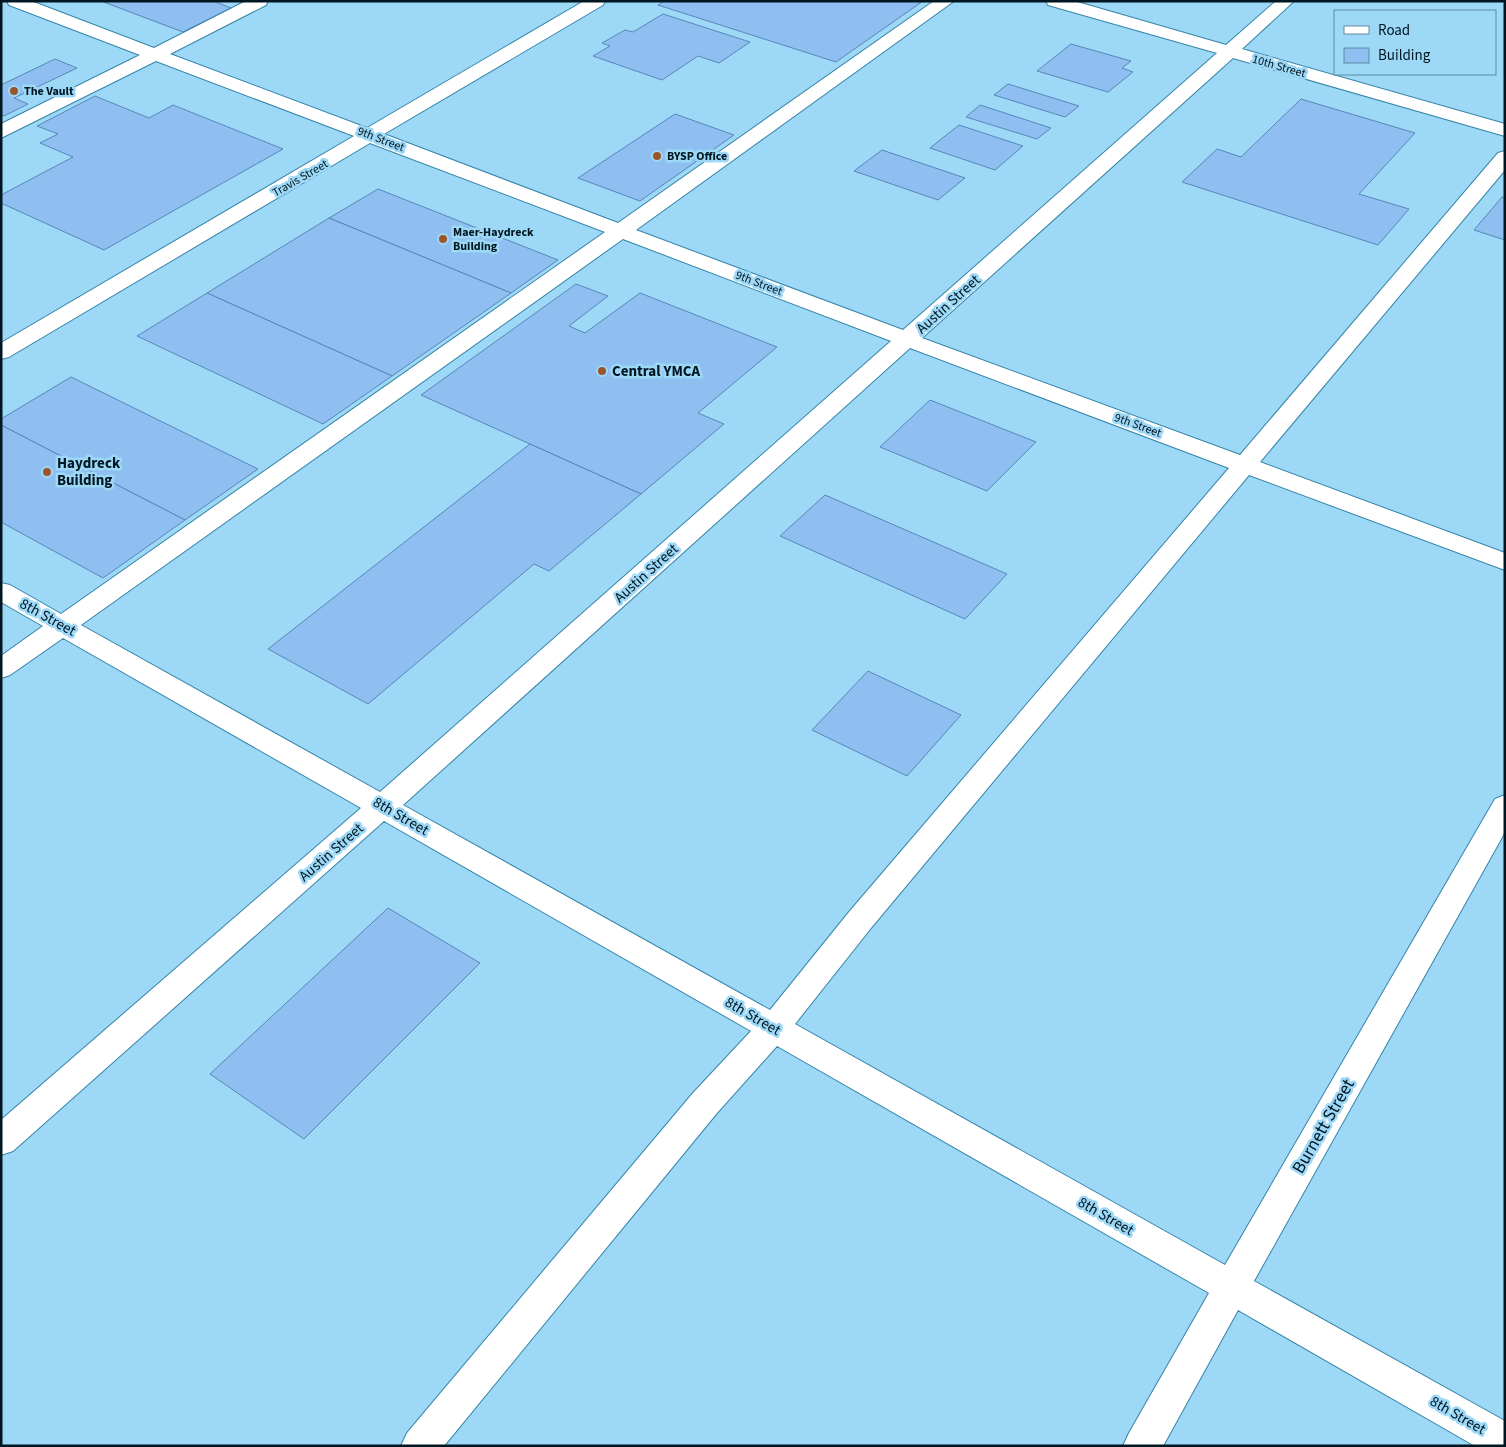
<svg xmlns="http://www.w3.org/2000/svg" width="1506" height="1447" viewBox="0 0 1506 1447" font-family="'Source Sans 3',sans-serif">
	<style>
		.building { fill: #8fbff1; stroke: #5787b9 }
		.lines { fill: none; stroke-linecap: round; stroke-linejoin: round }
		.minor-casing { stroke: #3685a8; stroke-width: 2 }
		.minor { fill: #fff; fill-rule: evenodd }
		.poi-dot { fill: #9b552a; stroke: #9dd8f6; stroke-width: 2 }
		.labels { text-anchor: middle; stroke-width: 5; stroke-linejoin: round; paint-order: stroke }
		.far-street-label { font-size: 12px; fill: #001621; stroke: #9dd8f6 }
		.far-poi-label { font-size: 12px; font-weight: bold; fill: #001621; stroke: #9dd8f6; text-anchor: start }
		.street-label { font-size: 15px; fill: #001621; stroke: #9dd8f6 }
		.poi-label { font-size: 15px; font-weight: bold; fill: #001621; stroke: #9dd8f6; text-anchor: start }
		.near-street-label { font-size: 18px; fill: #001621; stroke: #9dd8f6 }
	</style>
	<rect width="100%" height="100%" fill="#9dd8f6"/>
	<g class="building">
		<polygon points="101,1 213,1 231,8 183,32"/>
		<polygon points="664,1 923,1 836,62 658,5"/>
		<polygon points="663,14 750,42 719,63 698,56 662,80 593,56 610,46 602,43 625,30 633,32"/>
		<polygon points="1071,44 1131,61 1122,68 1133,72 1108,92 1037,71"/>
		<polygon points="55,59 77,68 14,98 28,104 4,116 1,115 1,85"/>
		<polygon points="1008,84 1079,106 1065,117 994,95"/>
		<polygon points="95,96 149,118 173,105 283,149 104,250 1,203 1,195 73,157 40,143 58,134 37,126"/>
		<polygon points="1301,99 1415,133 1359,194 1409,209 1378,245 1182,182 1217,149 1241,157"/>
		<polygon points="980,105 1051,128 1037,139 966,117"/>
		<polygon points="675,114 734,135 640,201 578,178"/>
		<polygon points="959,125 1023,146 995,170 930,148"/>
		<polygon points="882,150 965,178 938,200 854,171"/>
		<polygon points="378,189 558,260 511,293 329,218"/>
		<polygon points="1502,197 1505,197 1505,240 1474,230"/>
		<polygon points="329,218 511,293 392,376 207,293"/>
		<polygon points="576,284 608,296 569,326 585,333 640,293 777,347 698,413 724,424 641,494 421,395"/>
		<polygon points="207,293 392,376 323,424 137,336"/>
		<polygon points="71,377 258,469 185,520 1,425 1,419"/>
		<polygon points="930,400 1036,442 987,491 880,447"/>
		<polygon points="1,425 185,520 103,578 1,522"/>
		<polygon points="530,444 641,494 549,571 534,564 368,704 268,649"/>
		<polygon points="825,495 1007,574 965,619 780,536"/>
		<polygon points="868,671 961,715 907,776 812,730"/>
		<polygon points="388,908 480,963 304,1139 210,1074"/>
	</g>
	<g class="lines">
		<defs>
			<path id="minor" d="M7 1H31L154 48 246 1H268L266 5 170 54 367 128 584 1H605L603 5 384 134 618 223 934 1H954L636 230 903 330 1217 53 1048 5 1046 1H1074L1226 45 1276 1H1294L1242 49 1505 124V136L1233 58 922 338 1240 455 1498 153 1505 151V170L1260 462 1505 553V570L1249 475 871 928 795 1024 1225 1265 1495 799 1505 795V832L1254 1281 1505 1421V1446H1475L1238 1310 1163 1446H1123L1129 1433 1209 1293 777 1046 717 1113 444 1446H401L407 1433 693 1093 751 1031 384 821 13 1151 1 1155V1120L361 808 63 638 10 675 1 678V656L43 626 1 602V583L10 585 61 614 605 232 370 143 9 357 1 359V343L354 136 156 61 1 138V124L140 55 9 5ZM623 239 891 341 380 792 81 625ZM910 348 1229 468 849 912 770 1010 403 805Z"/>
		</defs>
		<use href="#minor" class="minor-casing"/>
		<use href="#minor" class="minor"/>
	</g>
	<g class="poi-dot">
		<circle cx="14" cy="91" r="5"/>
		<circle cx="657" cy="156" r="5"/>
		<circle cx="443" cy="239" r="5"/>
		<circle cx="602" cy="371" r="5"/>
		<circle cx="47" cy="472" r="5"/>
	</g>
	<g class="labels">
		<g class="far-street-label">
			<text transform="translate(1279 66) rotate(16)" y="4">10th Street</text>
			<text transform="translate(381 139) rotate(21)" y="4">9th Street</text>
			<text transform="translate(300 178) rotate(-30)" y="4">Travis Street</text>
			<text transform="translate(759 283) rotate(21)" y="4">9th Street</text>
			<text transform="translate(1138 425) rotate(20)" y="4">9th Street</text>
		</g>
		<g class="far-poi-label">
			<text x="24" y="95">The Vault</text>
			<text x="667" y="160">BYSP Office</text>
			<text x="453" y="236">Maer-Haydreck<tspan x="453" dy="14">Building</tspan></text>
		</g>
		<g class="street-label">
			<text transform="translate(948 304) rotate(-42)" y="5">Austin Street</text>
			<text transform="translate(646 573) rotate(-42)" y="5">Austin Street</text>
			<text transform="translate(48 617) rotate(29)" y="5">8th Street</text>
			<text transform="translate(401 816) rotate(30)" y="5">8th Street</text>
			<text transform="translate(331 852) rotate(-41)" y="5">Austin Street</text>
			<text transform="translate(753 1016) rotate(30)" y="5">8th Street</text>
			<text transform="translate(1106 1216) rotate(30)" y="5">8th Street</text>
			<text transform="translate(1458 1415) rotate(30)" y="5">8th Street</text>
		</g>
		<g class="poi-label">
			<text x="612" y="376">Central YMCA</text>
			<text x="57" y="468">Haydreck<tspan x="57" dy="17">Building</tspan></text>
		</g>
		<g class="near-street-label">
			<text transform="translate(1323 1126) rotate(-60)" y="6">Burnett Street</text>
		</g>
	</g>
	<rect width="1506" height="1447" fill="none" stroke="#001621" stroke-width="5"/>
	<rect x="1334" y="10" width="162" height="65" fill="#9dd8f6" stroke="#5e8aa1"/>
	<rect x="1344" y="26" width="25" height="8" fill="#ffffff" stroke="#5e8aa1"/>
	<text x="1378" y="35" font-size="15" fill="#001621">Road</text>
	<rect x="1344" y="48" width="25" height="15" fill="#8fbff1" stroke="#5e8aa1"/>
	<text x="1378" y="60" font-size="15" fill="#001621">Building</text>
</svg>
